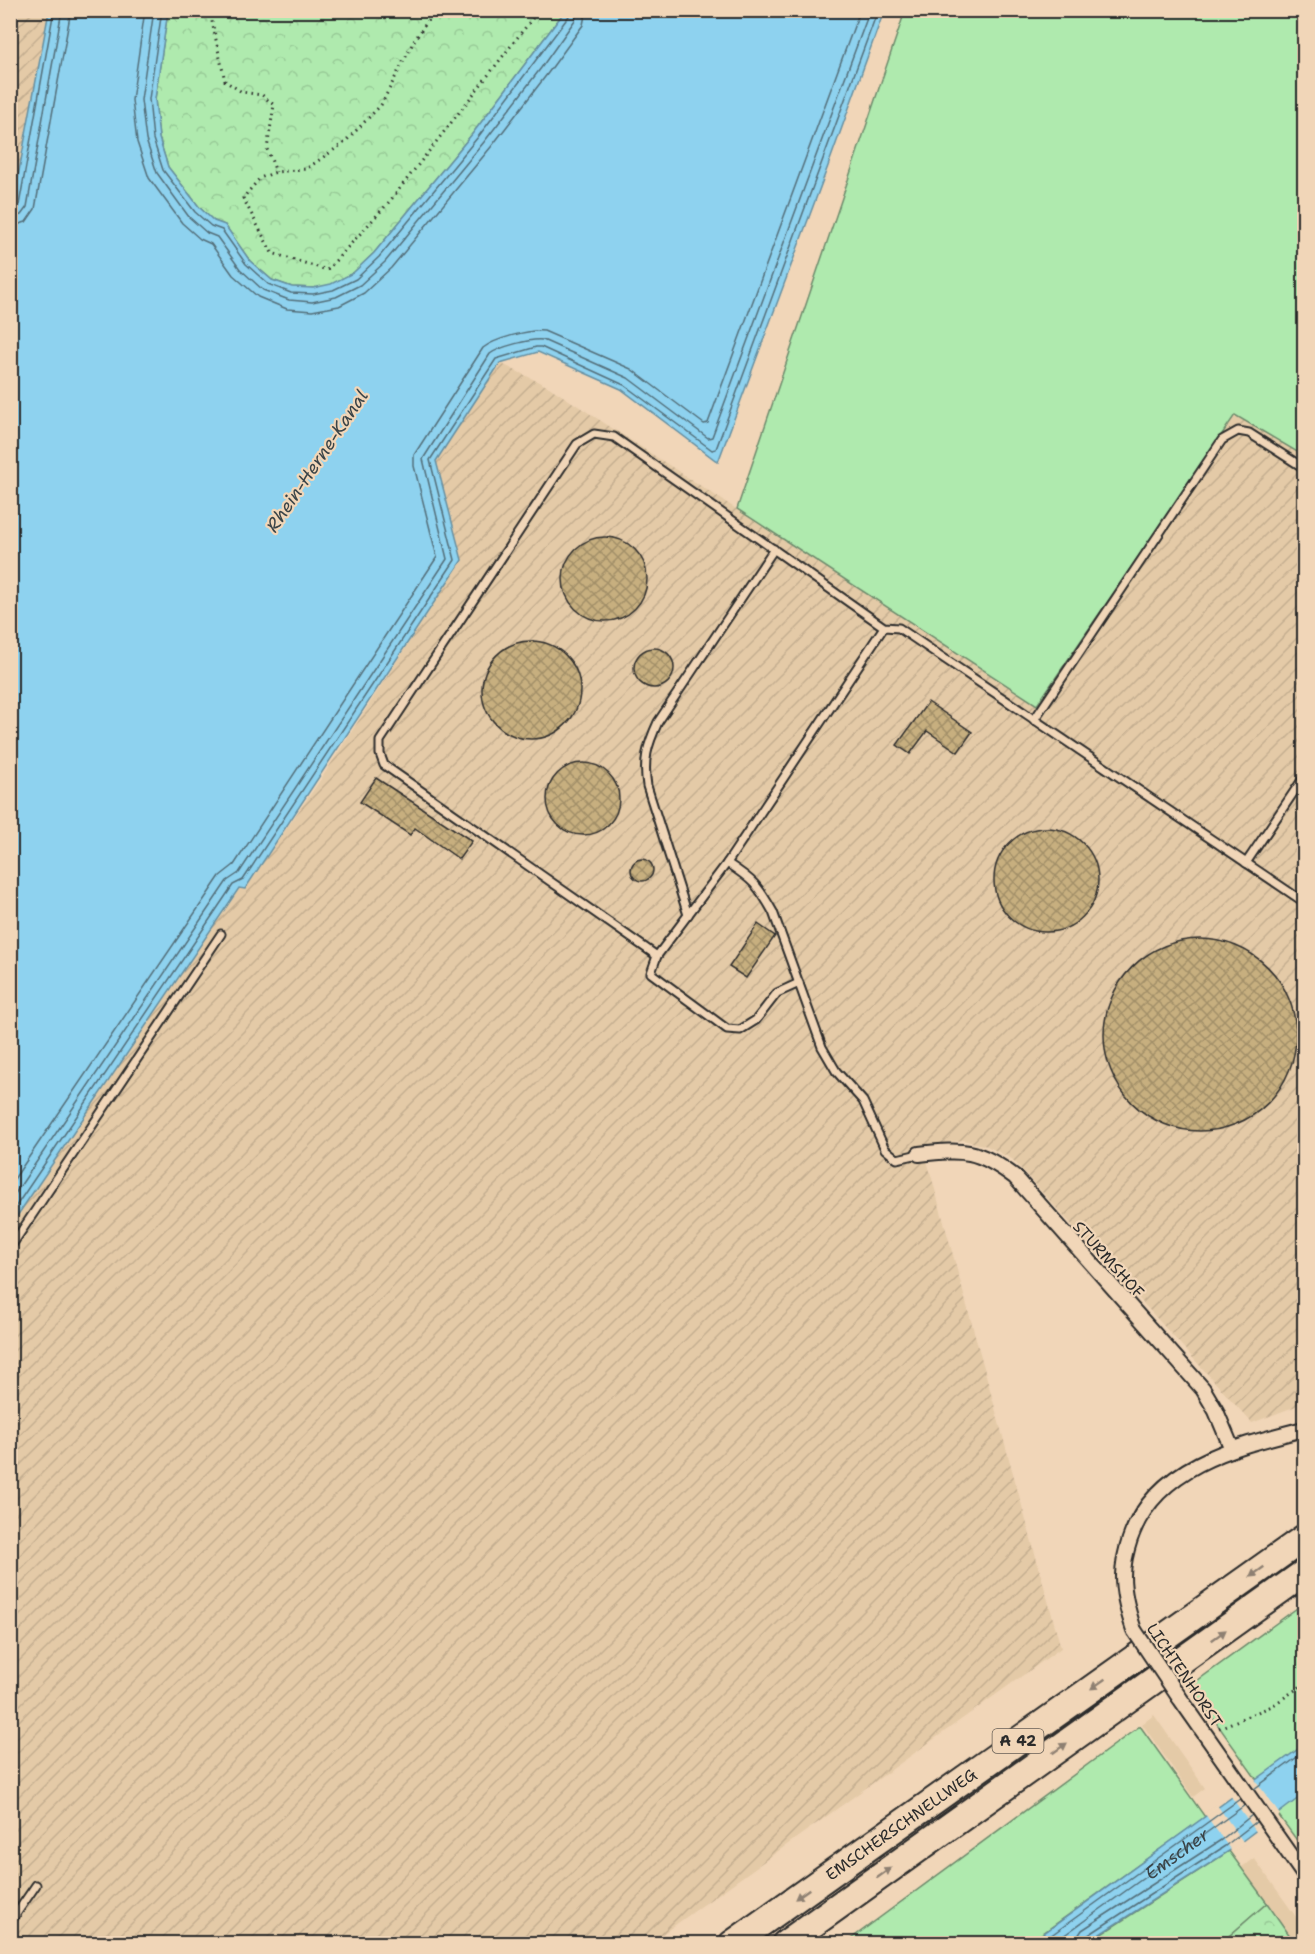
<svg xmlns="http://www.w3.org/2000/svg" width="1315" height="1954" viewBox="0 0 1315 1954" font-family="'Shantell Sans',sans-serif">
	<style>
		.built { fill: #e4caa7 }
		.industrial { fill: url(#industrial-furrows) }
		.grass { fill: #afeaae; stroke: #6d8a6c; stroke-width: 1.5 }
		.forest { fill: url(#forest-crowns); stroke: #6d8a6c; stroke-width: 1.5 }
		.water { fill: #8ed2ef; stroke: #668fa1; stroke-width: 1.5 }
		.pier { fill: #f1d6b8 }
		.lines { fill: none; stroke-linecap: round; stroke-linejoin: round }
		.shore { stroke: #536e79; stroke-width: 1.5 }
		.building { fill: url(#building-cross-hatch); stroke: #2b2b2b; stroke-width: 1.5 }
		.service-casing { stroke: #2b2b2b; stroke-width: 11 }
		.minor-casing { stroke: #2b2b2b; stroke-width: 18 }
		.motorway-casing { stroke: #2b2b2b; stroke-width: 30 }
		.path { stroke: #2b2b2b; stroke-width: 3; stroke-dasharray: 1.5 4.5; stroke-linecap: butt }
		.service { stroke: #f1d6b8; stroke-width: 7 }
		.minor { stroke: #f1d6b8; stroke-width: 14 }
		.motorway { stroke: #f1d6b8; stroke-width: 26 }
		.minor-bridge-casing { stroke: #2b2b2b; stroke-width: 18; stroke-linecap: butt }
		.minor-bridge { stroke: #f1d6b8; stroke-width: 14 }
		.oneway { fill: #8e8072 }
		.labels { text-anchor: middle; stroke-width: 4.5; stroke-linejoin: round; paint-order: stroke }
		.shield { fill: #f1d6b8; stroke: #665e55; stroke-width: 1.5 }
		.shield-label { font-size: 15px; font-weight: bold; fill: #2b2b2b }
		.street-label { font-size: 16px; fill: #2b2b2b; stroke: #f1d6b8 }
		.water-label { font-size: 18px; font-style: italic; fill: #3a4448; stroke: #f1d6b8 }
	</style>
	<defs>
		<pattern id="industrial-furrows" width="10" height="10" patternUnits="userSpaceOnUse" patternTransform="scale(1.5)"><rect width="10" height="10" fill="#e4caa7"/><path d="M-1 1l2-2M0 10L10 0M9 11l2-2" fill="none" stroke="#c4ae90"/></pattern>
		<pattern id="forest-crowns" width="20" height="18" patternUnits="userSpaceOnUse" patternTransform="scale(1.5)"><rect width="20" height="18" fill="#afeaae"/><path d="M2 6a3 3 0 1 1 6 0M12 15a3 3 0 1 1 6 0" fill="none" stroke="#97c996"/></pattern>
		<pattern id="building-cross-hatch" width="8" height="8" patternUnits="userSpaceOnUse" patternTransform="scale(1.5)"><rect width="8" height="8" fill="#c7af7f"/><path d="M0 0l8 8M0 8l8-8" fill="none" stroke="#a28f68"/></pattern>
	</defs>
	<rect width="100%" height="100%" fill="#f1d6b8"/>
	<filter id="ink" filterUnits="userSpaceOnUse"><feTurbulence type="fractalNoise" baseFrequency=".0167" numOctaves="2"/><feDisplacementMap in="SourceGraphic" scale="12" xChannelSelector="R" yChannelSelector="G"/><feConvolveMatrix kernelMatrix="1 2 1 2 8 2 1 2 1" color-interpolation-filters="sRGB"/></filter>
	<g filter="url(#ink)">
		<g class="built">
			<polygon points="1154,1715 1205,1788 1193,1797 1142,1724"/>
			<polygon points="1254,1858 1304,1928 1304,1943 1295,1943 1242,1867"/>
		</g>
		<g class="industrial">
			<polygon points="11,11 49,11 11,219"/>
			<polygon points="500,363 549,387 1037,705 1236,415 1304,456 1304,1403 1252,1423 1012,1159 987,1146 963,1140 923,1146 1061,1648 650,1943 11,1944 11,1225 239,887 245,888 321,779 462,560 436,461"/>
		</g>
		<g class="grass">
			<polygon points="905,11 1304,11 1304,456 1235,415 1037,705 737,509"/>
			<polygon points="1304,1603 1304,1745 1257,1780 1190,1686"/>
			<polygon points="1140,1726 1205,1817 1029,1943 844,1944"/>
			<polygon points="1304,1794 1304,1850 1277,1813"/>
			<polygon points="1229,1851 1267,1903 1221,1943 1086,1944"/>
		</g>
		<g class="forest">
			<polygon points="168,11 565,11 473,133 374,253 353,273 331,285 313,288 292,287 272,280 250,261 225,225 214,221 200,208 168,167 159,138 155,99"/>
			<polygon points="1267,1903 1295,1943 1221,1943"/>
		</g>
		<g class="water">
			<polygon points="49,11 168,11 155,99 159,138 168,167 200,208 214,221 225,225 250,261 272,280 292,287 313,288 331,284 353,273 374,253 473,133 565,11 884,11 828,166 718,462 621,389 538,352 500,363 436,461 462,560 245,889 239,888 11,1225 10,219"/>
			<polygon points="1304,1745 1304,1794 1229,1851 1086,1943 1029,1944"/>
		</g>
		<g class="pier">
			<polygon points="1254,1778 1280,1815 1257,1833 1230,1795"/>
			<polygon points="1217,1805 1244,1843 1232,1852 1205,1814"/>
		</g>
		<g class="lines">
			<g class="shore">
				<polyline points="145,10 132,100 137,142 149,178 182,223 200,239 211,244 233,275 258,297 287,309 312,311 339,306 364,293 391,268 491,147 548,73 583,25 586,10"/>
				<polyline points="154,10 141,100 146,140 157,173 189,217 207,233 217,237 240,269 263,290 289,300 312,302 336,297 360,285 385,262 484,142 541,68 575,20 577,10"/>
				<polyline points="162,10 149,99 153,139 163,170 195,212 211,226 222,230 246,264 268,284 291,293 313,294 333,290 356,279 379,257 478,137 569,16 570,10"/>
				<polyline points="10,210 16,209 19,205 54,10"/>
				<polyline points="10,218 21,215 27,207 62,10"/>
				<polyline points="10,227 26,222 35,209 71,10"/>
				<path d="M10 1185 220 876 234 865 437 557 414 466V455L483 348C494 339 530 329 544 331L631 369 704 424 708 423 860 10"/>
				<path d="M10 1201 227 881 239 873 447 559 423 459 490 354C499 347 532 338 543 340L628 378 708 438 712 437 870 10"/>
				<polyline points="10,1215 233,885 243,880 455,560 430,460 496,359 536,347 541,347 624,385 712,450 716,449 878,10"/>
				<polyline points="1254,1789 1304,1752"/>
				<polyline points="1039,1944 1240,1799"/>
				<path id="s1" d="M1052 1944 1245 1805"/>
				<polyline points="1076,1944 1078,1936 1082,1930 1221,1840 1252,1815"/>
				<polyline points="1084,1944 1087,1936 1225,1846 1256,1822"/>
			</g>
		</g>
		<g class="building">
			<circle cx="605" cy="579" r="42"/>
			<circle cx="531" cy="690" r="49"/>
			<circle cx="654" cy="668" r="20"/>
			<polygon points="928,702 972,732 958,752 927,731 910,754 897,745"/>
			<circle cx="583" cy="799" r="36"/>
			<polygon points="376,778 472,841 459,859 415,828 410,835 360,802"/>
			<circle cx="1046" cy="880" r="52"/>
			<circle cx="642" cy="870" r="11"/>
			<polygon points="758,924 775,936 746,978 729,967"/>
			<circle cx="1200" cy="1035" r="96"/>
		</g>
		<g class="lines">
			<defs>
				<g id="service">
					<polyline points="884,627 727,863 657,956 384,765 380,754 380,741 577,444 594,434 614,437 884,627 899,628 1304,902"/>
					<polyline points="1034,720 1222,440 1238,431 1249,433 1304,468"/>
					<path d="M727 863C753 880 758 885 773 912L822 1047 836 1071 863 1101 885 1149 897 1159 919 1154"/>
					<polyline points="1246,863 1304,777"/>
					<path d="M688 915 647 786C643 760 647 746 658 722L774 549"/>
					<polyline points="657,956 651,973 727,1029 740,1030 756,1020 777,993 799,983"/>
					<polyline points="10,1248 221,934"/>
					<polyline points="10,1923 36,1885"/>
				</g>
				<g id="minor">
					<path d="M919 1154C964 1149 978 1149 1015 1177L1203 1389 1216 1411 1232 1449"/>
					<path d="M1134 1630C1128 1612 1123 1594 1123 1576 1123 1564 1126 1551 1130 1539 1155 1465 1237 1446 1304 1429"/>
					<polyline points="1179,1697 1304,1875"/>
				</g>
				<g id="motorway">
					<path id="s2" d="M732 1944 1304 1538"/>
					<polyline points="785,1944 1304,1573"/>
				</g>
			</defs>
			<use href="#service" class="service-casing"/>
			<use href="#minor" class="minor-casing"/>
			<use href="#motorway" class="motorway-casing"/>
			<g class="path">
				<polyline points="214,10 211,17 225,81 242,92 262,95 274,105 267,149 276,172"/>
				<polyline points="435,10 414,41 381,105 344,143 306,169 276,172 260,178 243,198 272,253 327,270 390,201 539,10"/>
				<polyline points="1219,1728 1272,1706 1304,1684"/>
			</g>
			<use href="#service" class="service"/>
			<use href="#minor" class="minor"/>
			<use href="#motorway" class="motorway"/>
			<defs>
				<polyline id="minor-bridge" points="1134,1630 1179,1697"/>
			</defs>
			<use href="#minor-bridge" class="minor-bridge-casing"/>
			<use href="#minor-bridge" class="minor-bridge"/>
		</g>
		<defs><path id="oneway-solid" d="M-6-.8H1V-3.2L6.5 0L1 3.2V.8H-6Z" transform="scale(1.5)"/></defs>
		<g class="oneway">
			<use href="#oneway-solid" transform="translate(1257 1572) rotate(144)"/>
			<use href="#oneway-solid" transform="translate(1219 1635) rotate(-36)"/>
			<use href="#oneway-solid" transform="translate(1098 1684) rotate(145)"/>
			<use href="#oneway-solid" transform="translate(1060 1748) rotate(-35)"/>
			<use href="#oneway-solid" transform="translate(884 1873) rotate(-35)"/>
			<use href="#oneway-solid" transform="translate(802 1894) rotate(144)"/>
		</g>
	</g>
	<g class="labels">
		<rect class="shield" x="992.5" y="1729" width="51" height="24" rx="4.5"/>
		<g class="shield-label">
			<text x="1018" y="1746">A 42</text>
		</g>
		<g class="street-label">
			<text transform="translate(1109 1259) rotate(48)" y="6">STURMSHOF</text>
			<text transform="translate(1185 1675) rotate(56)" y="6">LICHTENHORST</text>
			<text dy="6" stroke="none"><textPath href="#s2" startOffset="207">EMSCHERSCHNELLWEG</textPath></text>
		</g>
		<g class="water-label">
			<text transform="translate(317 461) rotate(-56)" y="6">Rhein-Herne-Kanal</text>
			<text dy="6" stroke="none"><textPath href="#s1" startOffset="154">Emscher</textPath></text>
		</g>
	</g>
	<rect width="1315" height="1954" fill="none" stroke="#f1d6b8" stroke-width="36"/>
	<rect x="18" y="18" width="1279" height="1918" fill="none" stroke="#2b2b2b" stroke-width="2" filter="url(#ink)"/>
</svg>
